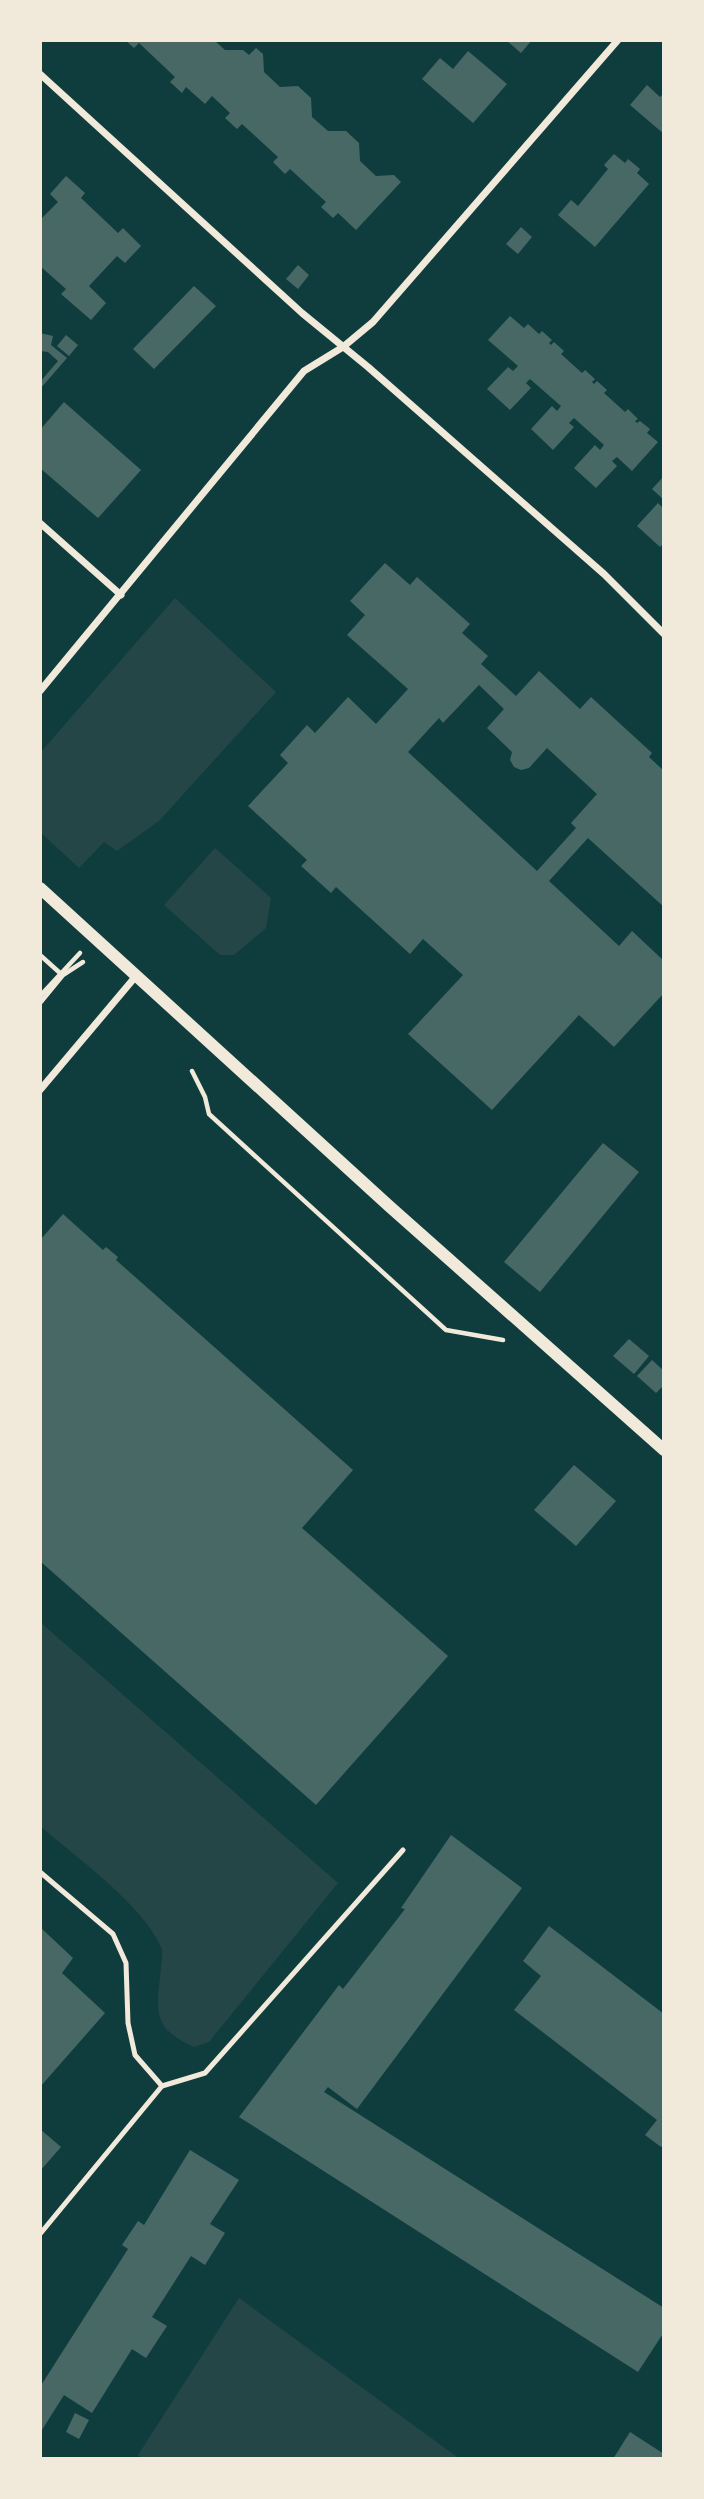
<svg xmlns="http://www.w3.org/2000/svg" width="704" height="2499" viewBox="0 0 704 2499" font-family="Rubik,sans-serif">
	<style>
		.green { fill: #244646 }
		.building { fill: #486865; fill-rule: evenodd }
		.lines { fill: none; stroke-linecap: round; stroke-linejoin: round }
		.path { stroke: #f1e9da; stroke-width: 4.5 }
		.service { stroke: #f1e9da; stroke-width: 5 }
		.minor { stroke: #f1e9da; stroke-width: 7 }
		.tertiary { stroke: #f1e9da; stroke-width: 12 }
	</style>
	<rect width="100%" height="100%" fill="#0f3d3e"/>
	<g class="green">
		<polygon points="175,598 276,692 159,821 117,851 104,842 79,868 40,832 40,753"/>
		<polygon points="215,848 271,898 266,928 234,955 220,955 164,905"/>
		<path d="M40 1622 338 1883 209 2042 194 2047C150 2027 157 2010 161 1968 161 1961 164 1953 161 1947 142 1904 76 1857 40 1826Z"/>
		<polygon points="239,2298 460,2459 143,2459 138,2455"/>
	</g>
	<g class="building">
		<polygon points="125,40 214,40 225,50 243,50 249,55 256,48 263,54 264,72 280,87 298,86 311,98 312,117 328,131 346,131 359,143 360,161 376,176 394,175 401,182 356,230 338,213 333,218 321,207 326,202 290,169 285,174 273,162 278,157 242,124 237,129 225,118 230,113 212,96 205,104 186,87 182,93 170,82 175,77 139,43 134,48"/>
		<polygon points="506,40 532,40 521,53"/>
		<polygon points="468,51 507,84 473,123 422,79 440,58 453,69"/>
		<polygon points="647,85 660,97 664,93 664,134 630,105"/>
		<polygon points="614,154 625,163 628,159 640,169 637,173 649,184 595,247 558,215 571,200 578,206 608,169 604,165"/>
		<polygon points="66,176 85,193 81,198 118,233 123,228 141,246 125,263 117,256 89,286 106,303 91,320 61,294 66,289 40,266 40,220 58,202 50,194"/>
		<polygon points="521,227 532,237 518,254 506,244"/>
		<polygon points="298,265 309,275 298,289 286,279"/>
		<polygon points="194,286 216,306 154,369 133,349"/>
		<polygon points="510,316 524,328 528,324 539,334 542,331 552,340 549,343 551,345 554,342 564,351 561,354 582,373 585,370 595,379 592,382 594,384 597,381 607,390 604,393 625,412 628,409 638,419 635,421 637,423 640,421 650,429 647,433 658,442 632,471 617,457 612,461 617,466 596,488 574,468 595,445 600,450 604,445 574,418 569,423 574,427 553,450 531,429 552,406 557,411 561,406 530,379 526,383 531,388 510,410 487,389 508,367 513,371 518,366 488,340"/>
		<polygon points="40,333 53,336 51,345 67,358 40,389 40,382 58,361 48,352 40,351"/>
		<polygon points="66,335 78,345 69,356 57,346"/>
		<polygon points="64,402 141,470 98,518 40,468 40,430"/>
		<polygon points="664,476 664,500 652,489"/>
		<polygon points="658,503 664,509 664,543 660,547 637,526"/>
		<path d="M385 563 410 585 417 577 470 624 462 633 488 656 481 664 516 696 539 671 580 709 591 697 652 753 649 757 664 771V907L588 838 549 881 619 946 632 931 664 961V993L614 1047 579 1015 492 1110 408 1034 463 975 423 939 410 954 336 887 331 893 301 866 307 860 248 806 288 763 280 755 307 725 315 733 348 697 376 724 408 689 347 635 365 615 350 601ZM479 685 504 709 487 728 512 752 510 760 514 767 521 770 529 768 547 748 597 794 571 823 576 828 537 871 408 752 439 718 443 723Z"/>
		<polygon points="603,1143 639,1172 540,1292 504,1262"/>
		<polygon points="63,1214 103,1250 106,1247 118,1257 116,1260 353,1470 302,1528 448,1656 316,1805 40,1561 40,1243 42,1240 41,1239"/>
		<polygon points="629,1339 649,1356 634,1374 613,1356"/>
		<polygon points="652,1360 664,1371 664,1385 656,1393 637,1376"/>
		<polygon points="574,1465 616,1501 576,1546 534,1510"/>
		<polygon points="451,1835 522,1888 357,2109 328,2087 324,2092 664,2308 664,2332 638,2372 239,2117 339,1985 343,1989 405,1909 401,1908"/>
		<polygon points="549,1926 664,2014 664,2143 661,2147 645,2135 657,2120 514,2010 541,1976 523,1961"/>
		<polygon points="40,1927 73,1958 62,1973 105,2013 40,2087"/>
		<polygon points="40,2129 61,2147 40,2171"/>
		<polygon points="190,2150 239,2180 210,2224 225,2233 205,2265 191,2256 152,2317 167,2326 146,2358 132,2349 92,2413 64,2395 40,2433 40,2387 128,2249 122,2245 138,2221 144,2225"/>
		<polygon points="75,2413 89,2420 79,2439 66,2432"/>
		<polygon points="630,2432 664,2454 664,2459 613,2459"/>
	</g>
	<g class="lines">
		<g class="path">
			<polyline points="40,955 60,973"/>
			<polyline points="40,996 80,953"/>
			<polyline points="40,1003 63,975 83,962"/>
			<polyline points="192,1071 205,1097 209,1114 446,1330 503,1340"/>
		</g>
		<g class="service">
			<polyline points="40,1872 113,1934 126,1963 128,2023 135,2055 162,2086 40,2234"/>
			<polyline points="162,2086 205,2073 403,1850"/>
		</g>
		<g class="minor">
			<polyline points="40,74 302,313 368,367 604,574 664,634"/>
			<polyline points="40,523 121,595"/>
			<polyline points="40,691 304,371 343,347 373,322 618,40"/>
			<polyline points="40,1090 136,976"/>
		</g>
		<polyline class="tertiary" points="40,888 389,1206 664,1450"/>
	</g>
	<rect width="704" height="2499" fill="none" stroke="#f1e9da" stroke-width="84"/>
</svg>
